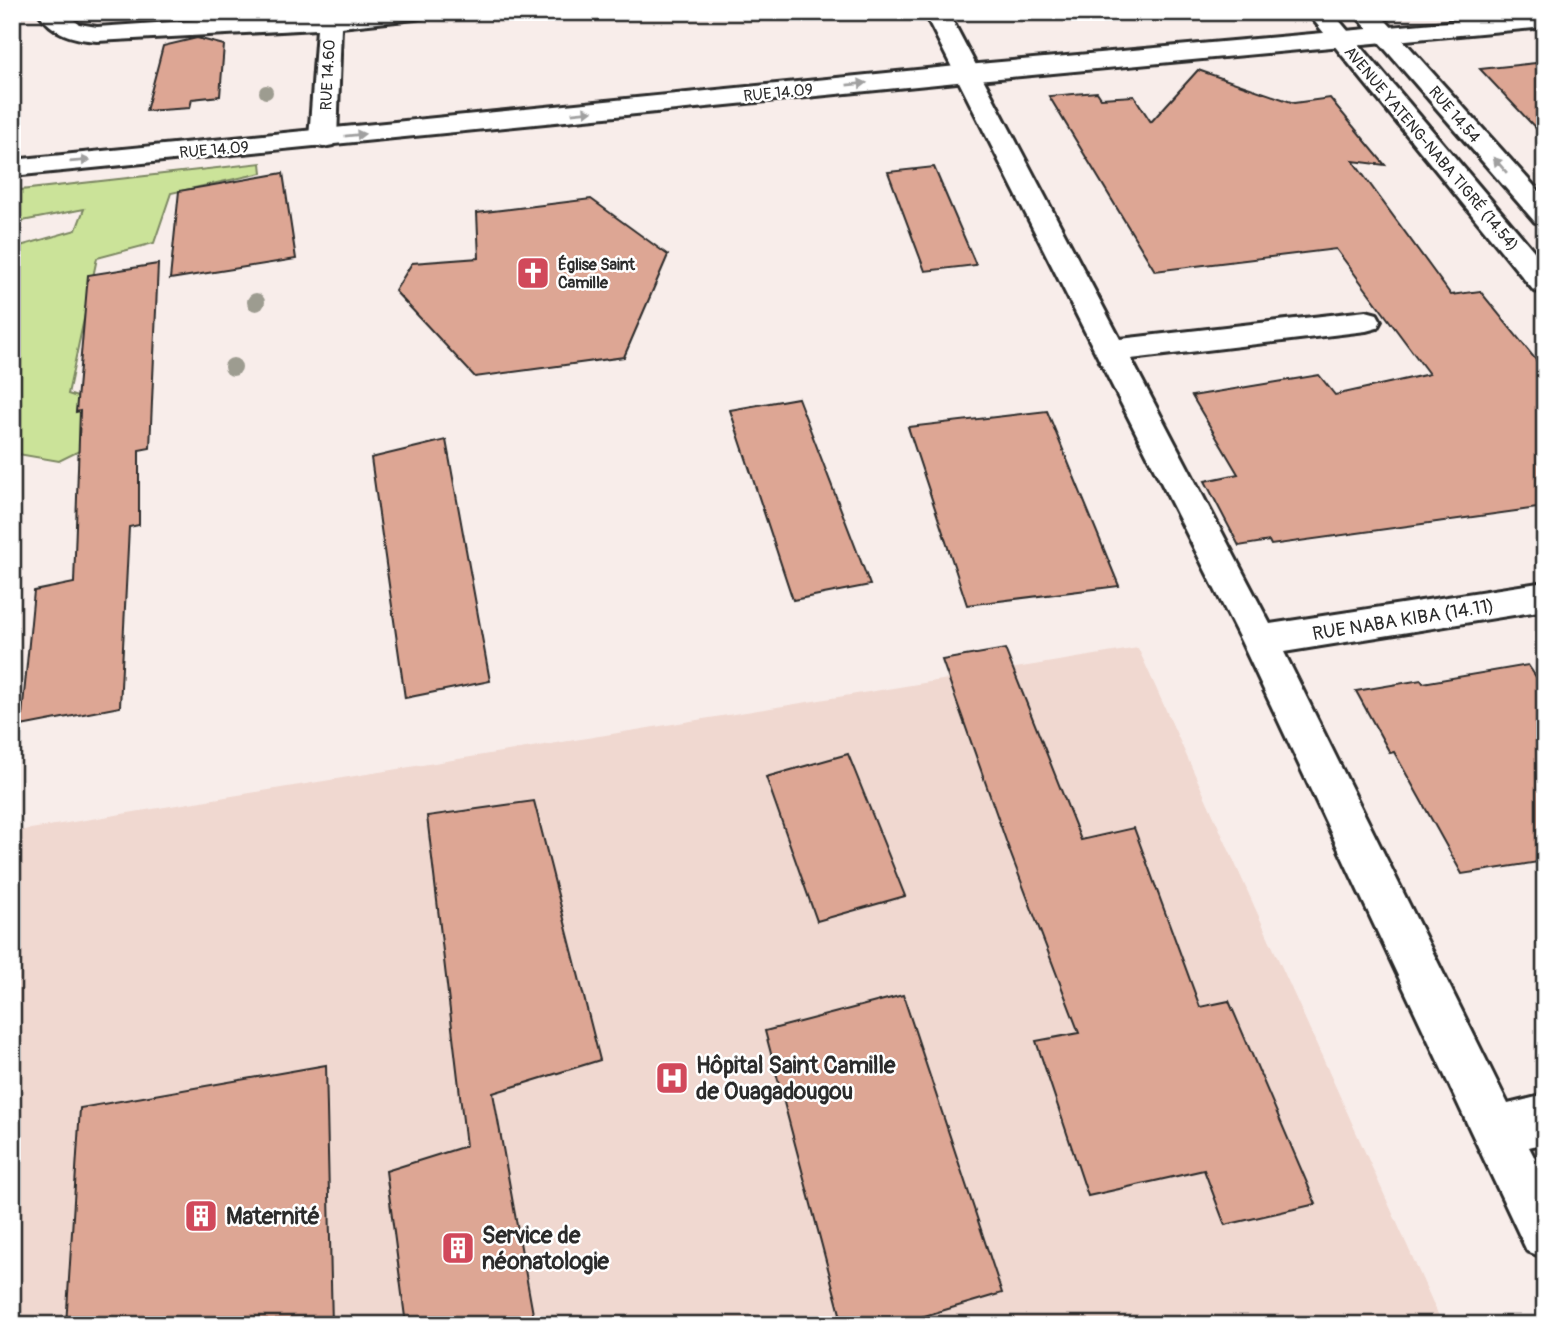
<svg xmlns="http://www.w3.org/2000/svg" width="1557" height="1337" viewBox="0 0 1557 1337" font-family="Pangolin,sans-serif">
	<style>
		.built { fill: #f0d8d0 }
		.green { fill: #cbe399; stroke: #7b8762; stroke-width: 2 }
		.building { fill: #dda694; stroke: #2b2b2b; stroke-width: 2 }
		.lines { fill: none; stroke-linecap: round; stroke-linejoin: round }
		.minor-casing { stroke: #2b2b2b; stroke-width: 6 }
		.tertiary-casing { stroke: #2b2b2b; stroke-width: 6 }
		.secondary-casing { stroke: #2b2b2b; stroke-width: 6 }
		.minor { fill: #fff; fill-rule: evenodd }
		.tertiary { fill: #fff; fill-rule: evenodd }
		.secondary { fill: #fff; fill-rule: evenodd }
		.tree { fill: #9d9c90 }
		.oneway { fill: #a0a0a0 }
		.labels { text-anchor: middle; stroke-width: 5; stroke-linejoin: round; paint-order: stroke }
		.far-street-label { font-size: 16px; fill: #2b2b2b; stroke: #fff }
		.far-poi-label { font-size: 16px; font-weight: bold; fill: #2b2b2b; stroke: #fff; text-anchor: start }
		.street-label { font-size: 19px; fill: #2b2b2b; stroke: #fff }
		.near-poi-label { font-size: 23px; font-weight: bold; fill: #2b2b2b; stroke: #fff; text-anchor: start }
	</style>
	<rect width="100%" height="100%" fill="#f8edea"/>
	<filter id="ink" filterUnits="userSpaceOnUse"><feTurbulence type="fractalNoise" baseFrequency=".0143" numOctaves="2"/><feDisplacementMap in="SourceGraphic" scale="14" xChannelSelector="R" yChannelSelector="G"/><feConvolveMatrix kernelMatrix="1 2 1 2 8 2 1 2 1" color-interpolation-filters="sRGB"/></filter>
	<g filter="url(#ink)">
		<polygon class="built" points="1138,648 1443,1325 12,1325 12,832"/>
		<polygon class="green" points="261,163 262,173 171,193 154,243 97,258 68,394 126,413 126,428 59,461 12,453 13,248 76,230 84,209 12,223 12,191"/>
		<g class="building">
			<polygon points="197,38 224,45 220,96 192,99 190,108 146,111 163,46"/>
			<polygon points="1545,62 1545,138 1480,69"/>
			<polygon points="1198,70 1294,103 1330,98 1385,165 1353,161 1451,295 1480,291 1545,371 1545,507 1271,545 1269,541 1239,546 1205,481 1238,474 1192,396 1319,375 1335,395 1429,374 1336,249 1155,271 1049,96 1097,92 1101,98 1134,96 1151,122"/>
			<polygon points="934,167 976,265 925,271 888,172"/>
			<polygon points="283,173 296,259 170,279 179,191"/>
			<polygon points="591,199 668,255 624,357 475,377 395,291 412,263 479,258 477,213"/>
			<polygon points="158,264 150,448 139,450 139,525 129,527 120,707 21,726 34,591 74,583 80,411 76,412 88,275"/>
			<polygon points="798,398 870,585 793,600 730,410"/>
			<polygon points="1047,411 1119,586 967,605 908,427"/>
			<polygon points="446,440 490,681 405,698 371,458"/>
			<polygon points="1005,649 1081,840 1134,828 1200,1007 1229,1001 1316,1204 1225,1225 1204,1170 1088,1196 1036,1041 1079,1033 1010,852 942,660"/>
			<polygon points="1528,665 1545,690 1545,861 1462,874 1394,752 1390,753 1356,691 1421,680 1423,683"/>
			<polygon points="848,754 905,896 817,921 766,777"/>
			<polygon points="534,801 600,1060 493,1093 535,1325 406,1325 386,1171 466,1146 427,816"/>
			<polygon points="903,995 1002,1293 894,1325 843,1325 765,1031"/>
			<polygon points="326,1065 332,1325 66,1325 80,1108"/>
		</g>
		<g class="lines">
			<defs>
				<g id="minor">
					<path d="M38 12H63L79 24 97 27 318 12H427L424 17 415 19 341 27 337 139 333 145 323 147 313 145 309 139 317 29 97 41C72 39 53 34 38 12Z"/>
					<polygon points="924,12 948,12 1120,339 1366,311 1377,314 1381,321 1377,328 1366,331 1131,359 1270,624 1545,582 1545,610 1284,652 1508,1104 1545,1095 1545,1143 1529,1147 1545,1178 1545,1258 1527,1251 1241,641"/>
				</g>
				<polygon id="tertiary" points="1545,13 1545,27 967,81 12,176 12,160 967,65"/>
				<g id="secondary">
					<polygon points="1307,12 1332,12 1545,264 1545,293 1534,291"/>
					<polygon points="1353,12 1378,12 1545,198 1545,225 1535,222"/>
				</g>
			</defs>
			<use href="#minor" class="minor-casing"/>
			<use href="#tertiary" class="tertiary-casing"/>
			<use href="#secondary" class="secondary-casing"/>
			<use href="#minor" class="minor"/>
			<use href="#tertiary" class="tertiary"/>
			<use href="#secondary" class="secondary"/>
		</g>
		<g class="tree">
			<circle cx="266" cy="92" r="7"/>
			<circle cx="256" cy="302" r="9"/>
			<circle cx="233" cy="367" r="9"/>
		</g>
		<defs><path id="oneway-solid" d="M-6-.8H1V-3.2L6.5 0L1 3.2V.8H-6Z" transform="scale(1.75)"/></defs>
		<g class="oneway">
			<use href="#oneway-solid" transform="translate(857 84) rotate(-6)"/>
			<use href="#oneway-solid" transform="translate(582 112) rotate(-6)"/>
			<use href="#oneway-solid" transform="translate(355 135) rotate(-6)"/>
			<use href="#oneway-solid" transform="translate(80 161) rotate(-5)"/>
			<use href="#oneway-solid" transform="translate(1500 165) rotate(-131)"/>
		</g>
	</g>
	<defs>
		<symbol id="church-square" viewBox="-11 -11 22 22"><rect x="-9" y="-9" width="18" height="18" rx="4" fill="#d1495b" stroke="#fff"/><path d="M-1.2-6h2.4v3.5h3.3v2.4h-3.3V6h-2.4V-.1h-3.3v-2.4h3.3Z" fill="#fff"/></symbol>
		<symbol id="hospital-square" viewBox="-11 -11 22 22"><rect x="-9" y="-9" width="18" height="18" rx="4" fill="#d1495b" stroke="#fff"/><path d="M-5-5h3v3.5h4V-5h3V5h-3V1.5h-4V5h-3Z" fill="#fff"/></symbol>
		<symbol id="building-square" viewBox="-11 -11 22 22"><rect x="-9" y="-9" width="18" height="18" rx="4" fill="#d1495b" stroke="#fff"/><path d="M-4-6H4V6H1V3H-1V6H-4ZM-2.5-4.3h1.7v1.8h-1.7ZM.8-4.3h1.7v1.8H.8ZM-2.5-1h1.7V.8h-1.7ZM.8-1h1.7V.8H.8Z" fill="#fff"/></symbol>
	</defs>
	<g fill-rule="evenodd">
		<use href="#church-square" x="514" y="254" width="38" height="38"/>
		<use href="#hospital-square" x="653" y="1059" width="38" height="38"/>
		<use href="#building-square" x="182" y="1197" width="38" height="38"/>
		<use href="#building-square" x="439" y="1229" width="38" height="38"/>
	</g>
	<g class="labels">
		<g class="far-street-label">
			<text transform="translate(327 75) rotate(-87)" y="6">RUE 14.60</text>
			<text transform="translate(778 92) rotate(-6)" y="6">RUE 14.09</text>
			<text transform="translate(1455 114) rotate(49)" y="6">RUE 14.54</text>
			<text transform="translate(1432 148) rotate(50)" y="6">AVENUE YATENG-NABA TIGRÉ (14.54)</text>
			<text transform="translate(214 149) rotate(-5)" y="6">RUE 14.09</text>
		</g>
		<g class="far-poi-label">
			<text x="558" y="270">Église Saint<tspan x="558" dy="18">Camille</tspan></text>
		</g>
		<g class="street-label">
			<text transform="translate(1403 619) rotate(-9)" y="7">RUE NABA KIBA (14.11)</text>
		</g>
		<g class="near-poi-label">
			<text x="696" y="1073">Hôpital Saint Camille<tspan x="696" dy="26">de Ouagadougou</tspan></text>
			<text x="226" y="1224">Maternité</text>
			<text x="482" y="1243">Service de<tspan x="482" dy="26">néonatologie</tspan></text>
		</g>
	</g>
	<rect width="1557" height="1337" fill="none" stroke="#fff" stroke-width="42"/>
	<rect x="21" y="21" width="1515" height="1295" fill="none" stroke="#2b2b2b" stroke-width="2.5" filter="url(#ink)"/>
</svg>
